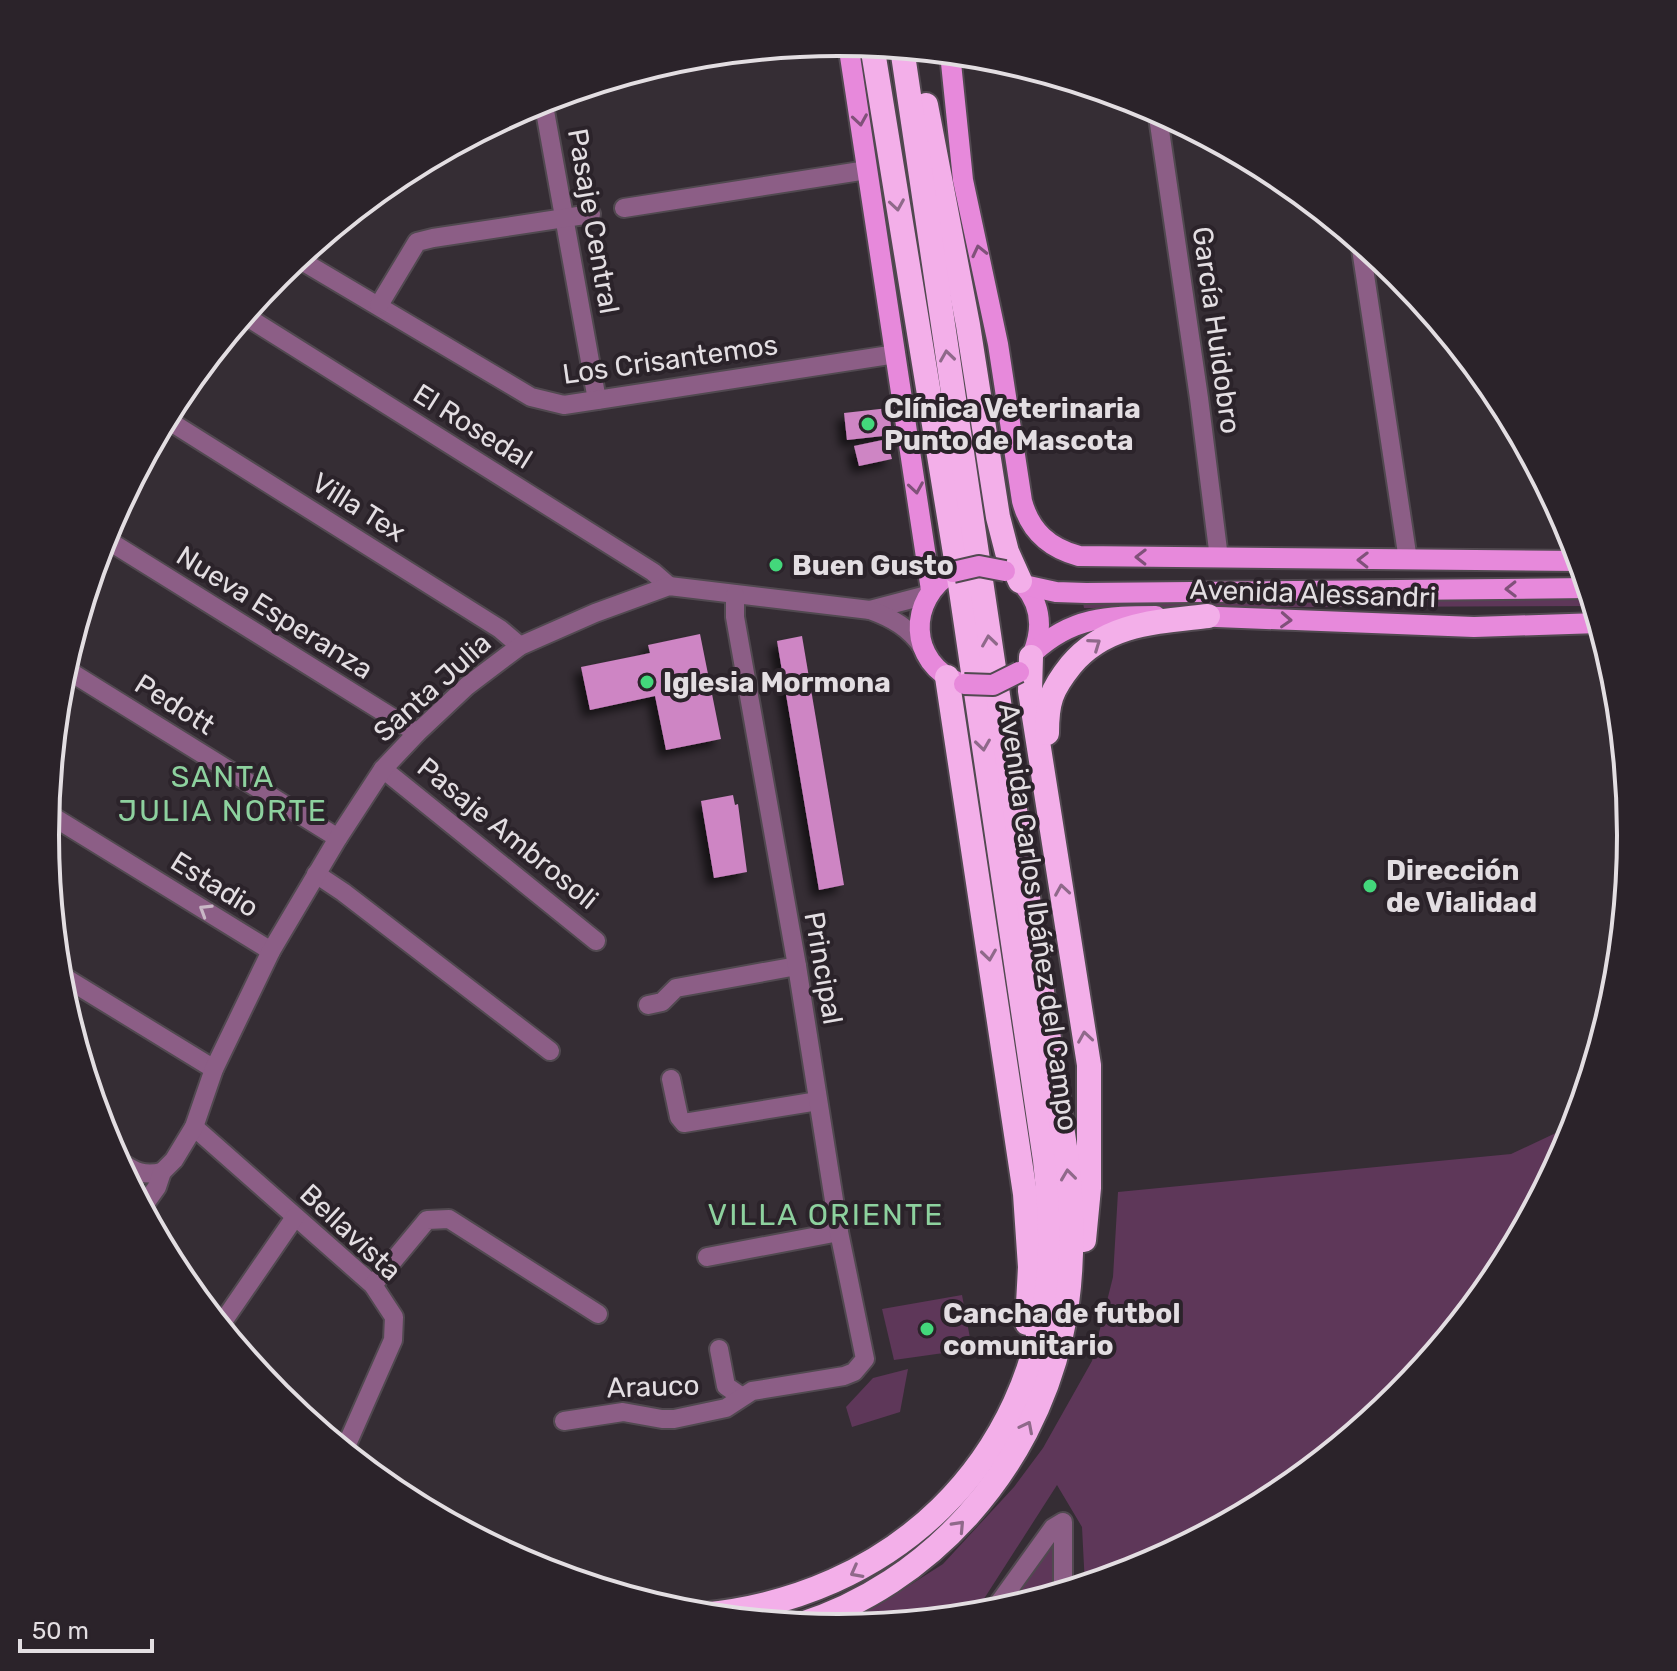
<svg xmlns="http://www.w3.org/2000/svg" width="1677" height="1671" viewBox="0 0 1677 1671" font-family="Rubik,sans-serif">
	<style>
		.green { fill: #5e3759 }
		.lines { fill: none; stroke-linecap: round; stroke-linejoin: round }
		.stream { stroke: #9e5895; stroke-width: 5 }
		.building { fill: #ce85c4; filter: url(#shadow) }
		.minor-casing { stroke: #514950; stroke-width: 22 }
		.major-casing { stroke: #514950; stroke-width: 24 }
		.highway-casing { stroke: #514950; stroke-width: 28 }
		.minor { stroke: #8c5e86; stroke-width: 18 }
		.major { stroke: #e789db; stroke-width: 20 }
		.highway { stroke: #f3afe9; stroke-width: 24 }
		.major-bridge-casing { stroke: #514950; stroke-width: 24; stroke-linecap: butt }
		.major-bridge { stroke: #e789db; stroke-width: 20 }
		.oneway { stroke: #80517a }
		.oneway2 { stroke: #8f698a }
		.oneway3 { stroke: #c9b8c6 }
		.poi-dot { fill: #43d77b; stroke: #2b232a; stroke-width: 3 }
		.labels { text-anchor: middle; stroke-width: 8; stroke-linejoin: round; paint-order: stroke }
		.street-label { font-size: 28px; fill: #e3dee2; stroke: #2b232a }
		.poi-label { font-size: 28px; font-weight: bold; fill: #e3dee2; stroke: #2b232a; text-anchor: start }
		.neighbourhood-label { font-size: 30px; letter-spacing: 2px; fill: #8dd19e; stroke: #2b232a }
		.rim { fill: none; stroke: #e3dee2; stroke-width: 4 }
	</style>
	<defs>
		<filter id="shadow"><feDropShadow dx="-7" dy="7" stdDeviation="4" flood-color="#0009"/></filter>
	</defs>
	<rect width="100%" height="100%" fill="#352d34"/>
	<g class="green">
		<polygon points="1559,597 1592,598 1594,606 1084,608 1083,603"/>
		<polygon points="1577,1123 1571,1140 1498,1277 1399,1397 1279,1496 1142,1569 1085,1586 1082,1527 1057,1485 973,1616 838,1629 820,1627 877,1606 943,1564 1014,1487 1043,1448 1092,1361 1113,1277 1118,1192 1511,1154"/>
		<polygon points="962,1295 972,1349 894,1360 882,1309"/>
		<polygon points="908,1369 900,1412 852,1427 846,1407 873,1378"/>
		<polygon points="1060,1527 1057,1594 1000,1612"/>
	</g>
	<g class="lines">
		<polyline class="stream" points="1615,674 1620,809 1629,863"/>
	</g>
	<g class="building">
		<polygon points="889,408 892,435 847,440 844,413"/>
		<polygon points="892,438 894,447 889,448 892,459 859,466 854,446"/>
		<polygon points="700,634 721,739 666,750 655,696 590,710 581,667 650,653 648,645"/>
		<polygon points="802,636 844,885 819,890 777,641"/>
		<polygon points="733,795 735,805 738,804 747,872 714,878 701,801"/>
	</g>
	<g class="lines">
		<defs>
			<g id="minor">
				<polyline points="543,100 597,400"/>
				<polyline points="1157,110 1199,398 1219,558"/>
				<polyline points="624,208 867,170"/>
				<polyline points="1360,242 1408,560"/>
				<polyline points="297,258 531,397 564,405 597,400 896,354"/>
				<polyline points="379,305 417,242 433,238 591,214"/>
				<polyline points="244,315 653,572 669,586"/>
				<polyline points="166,419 500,629 520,646"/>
				<polyline points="104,538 417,733"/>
				<polyline points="870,610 927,595"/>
				<polyline points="64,668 338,838"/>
				<polyline points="383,769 596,941"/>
				<polyline points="47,813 271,951"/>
				<polyline points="316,874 343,892 550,1051"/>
				<polyline points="59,974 214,1069"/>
				<polyline points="648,1005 662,1002 676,988 797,966"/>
				<polyline points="671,1079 679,1117 684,1123 818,1101"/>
				<polyline points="194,1127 373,1285 394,1317 393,1340 344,1451"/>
				<path d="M117 1160C133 1170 142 1177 162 1172"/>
				<path d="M142 1208 157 1187 162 1172 174 1160 194 1127 214 1069 271 951 338 838 383 769 417 733 467 686 520 646 595 613 669 586 870 610C892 618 910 628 923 648"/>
				<polyline points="707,1257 839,1232"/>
				<polyline points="373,1285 427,1220 449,1219 598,1314"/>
				<polyline points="220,1326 295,1217"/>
				<polyline points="719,1349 726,1386 742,1397"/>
				<polyline points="564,1421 623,1412 662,1419 674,1419 726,1408 752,1391 844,1376 854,1372 865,1359 839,1232 797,966 735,617 735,595"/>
				<polyline points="991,1614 1053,1528 1063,1522 1063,1593"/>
			</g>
			<g id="major">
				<polyline points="848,43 931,590"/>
				<path d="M950 53 963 180 998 344 1022 501C1030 531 1049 548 1079 556L1581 561"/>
				<path d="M953 572C907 599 908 663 960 683"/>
				<path d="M1019 580C1040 600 1044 626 1033 653"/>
				<polyline points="1024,585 1056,592 1086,593 1589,588"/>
				<polyline points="1192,616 1474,627 1599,623"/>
				<path d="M1034 652C1072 617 1107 616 1156 616"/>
			</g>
			<g id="highway">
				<polyline points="926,105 968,325 998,517 1007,552 1020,581"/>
				<polyline points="1031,657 1030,691 1089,1065 1089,1188 1084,1240"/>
				<polyline points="947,677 1025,1194 1030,1267 1027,1323"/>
				<path d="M1047 733C1047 702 1051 690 1071 665 1106 623 1157 622 1208 616"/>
				<path d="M701 1615C892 1597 1033 1464 1049 1270 1052 1233 1049 1196 1045 1160L960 584 872 45"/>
				<path d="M799 1625C930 1584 1031 1470 1061 1336 1074 1281 1073 1223 1068 1167L902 48"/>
			</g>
		</defs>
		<use href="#minor" class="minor-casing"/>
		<use href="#major" class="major-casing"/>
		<use href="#highway" class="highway-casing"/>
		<use href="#minor" class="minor"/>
		<use href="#major" class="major"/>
		<use href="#highway" class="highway"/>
		<defs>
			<g id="major-bridge">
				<polyline points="953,572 979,566 1005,571"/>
				<polyline points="964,684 993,685 1019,672"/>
			</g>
		</defs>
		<use href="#major-bridge" class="major-bridge-casing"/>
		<use href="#major-bridge" class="major-bridge"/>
	</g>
	<defs><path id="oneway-chevron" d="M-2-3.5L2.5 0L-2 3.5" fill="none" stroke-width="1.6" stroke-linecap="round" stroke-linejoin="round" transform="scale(2)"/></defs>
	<g class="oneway">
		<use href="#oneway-chevron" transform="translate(860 120) rotate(81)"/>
		<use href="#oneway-chevron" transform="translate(979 251) rotate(-103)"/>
		<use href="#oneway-chevron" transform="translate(916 488) rotate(81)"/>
		<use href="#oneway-chevron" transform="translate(1141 557) rotate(-179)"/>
		<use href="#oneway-chevron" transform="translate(1363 560) rotate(-179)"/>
		<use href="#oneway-chevron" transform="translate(1511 589) rotate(179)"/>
		<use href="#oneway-chevron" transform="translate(1286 620) rotate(3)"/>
	</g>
	<g class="oneway2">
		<use href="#oneway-chevron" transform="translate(897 205) rotate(81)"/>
		<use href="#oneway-chevron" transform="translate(947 356) rotate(-98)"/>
		<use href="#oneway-chevron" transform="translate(989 641) rotate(-98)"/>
		<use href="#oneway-chevron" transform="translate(1095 644) rotate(-35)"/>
		<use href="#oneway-chevron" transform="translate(983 745) rotate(82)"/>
		<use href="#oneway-chevron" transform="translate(1062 890) rotate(-99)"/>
		<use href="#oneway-chevron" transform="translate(989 955) rotate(82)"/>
		<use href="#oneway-chevron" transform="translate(1085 1037) rotate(-99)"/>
		<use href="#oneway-chevron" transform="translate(1068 1175) rotate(-97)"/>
		<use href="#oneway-chevron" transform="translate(1027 1427) rotate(-63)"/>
		<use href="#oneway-chevron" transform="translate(959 1526) rotate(-47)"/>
		<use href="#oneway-chevron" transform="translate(856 1572) rotate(152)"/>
	</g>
	<use class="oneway3" href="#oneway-chevron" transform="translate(205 910) rotate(-148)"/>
	<g class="poi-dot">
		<circle cx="868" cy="424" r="8"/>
		<circle cx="776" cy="565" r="8"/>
		<circle cx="647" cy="682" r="8"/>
		<circle cx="1370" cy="886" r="8"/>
		<circle cx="927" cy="1329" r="8"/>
	</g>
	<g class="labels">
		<g class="street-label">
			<text transform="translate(594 221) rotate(80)" y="10">Pasaje Central</text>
			<text transform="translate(1217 330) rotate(82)" y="10">García Huidobro</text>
			<text transform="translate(670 359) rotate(-8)" y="10">Los Crisantemos</text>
			<text transform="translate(473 426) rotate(32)" y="10">El Rosedal</text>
			<text transform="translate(359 507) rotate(32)" y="10">Villa Tex</text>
			<text transform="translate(1313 593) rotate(2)" y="10">Avenida Alessandri</text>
			<text transform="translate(275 612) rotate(32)" y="10">Nueva Esperanza</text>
			<text transform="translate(432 687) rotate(-42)" y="10">Santa Julia</text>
			<text transform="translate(175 704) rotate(32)" y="10">Pedott</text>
			<text transform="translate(508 833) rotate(39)" y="10">Pasaje Ambrosoli</text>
			<text transform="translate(215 884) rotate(32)" y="10">Estadio</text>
			<text transform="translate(1039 917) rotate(82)" y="10">Avenida Carlos Ibáñez del Campo</text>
			<text transform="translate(824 968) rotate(80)" y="10">Principal</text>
			<text transform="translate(351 1232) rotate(43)" y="10">Bellavista</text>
			<text transform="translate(653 1386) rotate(-2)" y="10">Arauco</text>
		</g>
		<g class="poi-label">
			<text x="884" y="418">Clínica Veterinaria<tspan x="884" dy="32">Punto de Mascota</tspan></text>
			<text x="792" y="575">Buen Gusto</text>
			<text x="663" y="692">Iglesia Mormona</text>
			<text x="1386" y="880">Dirección<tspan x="1386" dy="32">de Vialidad</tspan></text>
			<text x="943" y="1323">Cancha de futbol<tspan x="943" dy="32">comunitario</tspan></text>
		</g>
		<g class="neighbourhood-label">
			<text x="223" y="787">SANTA<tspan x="223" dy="34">JULIA NORTE</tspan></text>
			<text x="826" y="1225">VILLA ORIENTE</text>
		</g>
	</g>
	<path d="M0 0H1677V1671H0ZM59 835a779 779 0 1 1 1558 0a779 779 0 1 1-1558 0Z" fill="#2b232a" fill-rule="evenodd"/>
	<path class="rim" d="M59 835a779 779 0 1 1 1558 0a779 779 0 1 1-1558 0Z"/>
	<path d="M20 1639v12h132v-12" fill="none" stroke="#e3dee2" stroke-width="4"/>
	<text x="32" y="1639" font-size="24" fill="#e3dee2" stroke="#2b232a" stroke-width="6" paint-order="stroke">50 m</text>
</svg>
